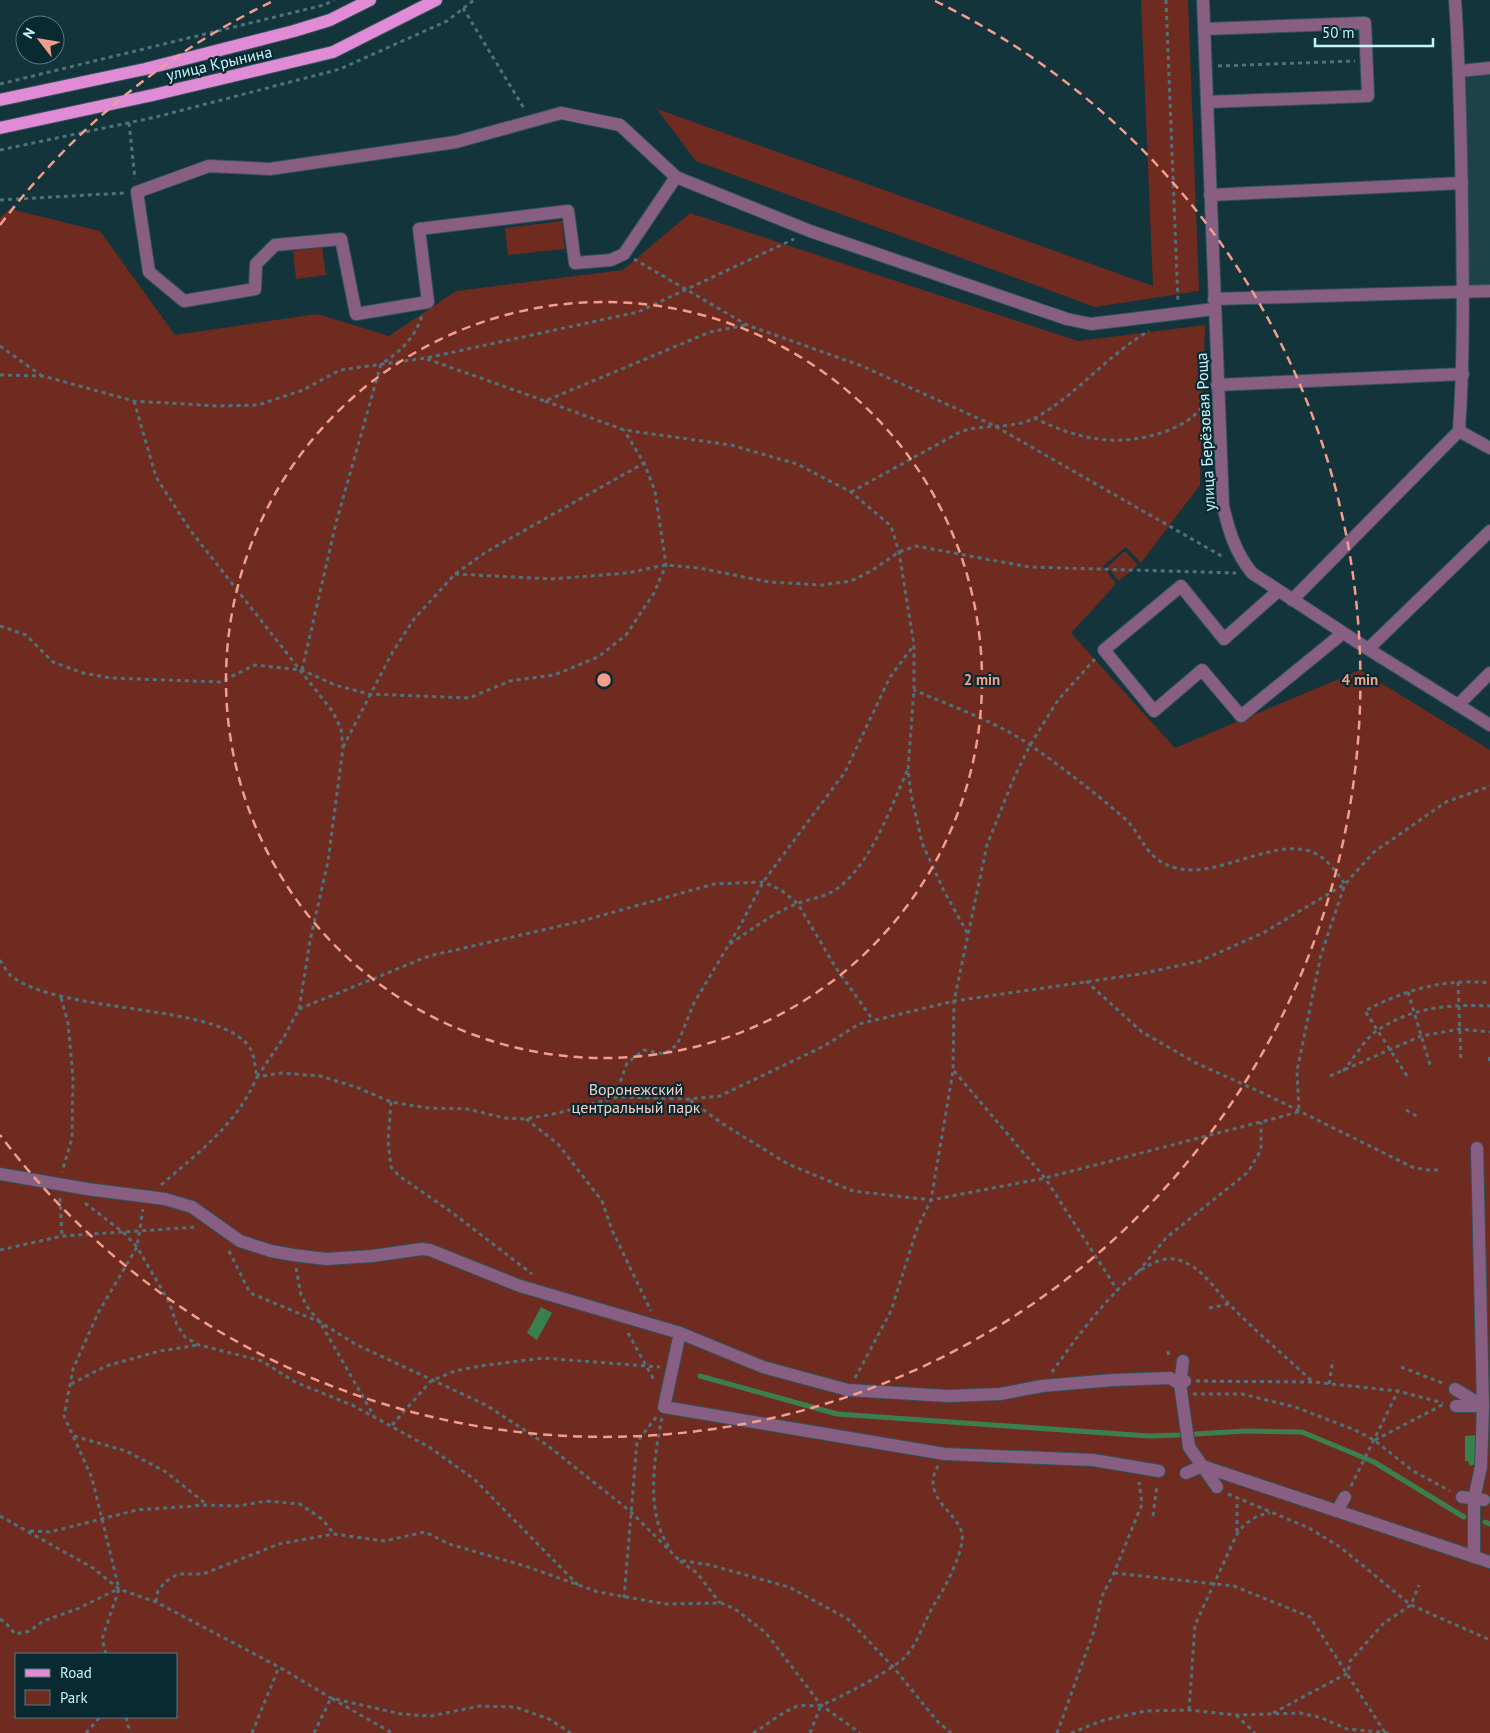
<svg xmlns="http://www.w3.org/2000/svg" width="1490" height="1733" viewBox="0 0 1490 1733" font-family="'PT Sans',sans-serif">
	<style>
		.built { fill: #1d4349 }
		.green { fill: #6f2b20; fill-rule: evenodd }
		.water { fill: #3a804f }
		.lines { fill: none; stroke-linecap: round; stroke-linejoin: round }
		.stream { stroke: #3a804f; stroke-width: 5 }
		.minor-casing { stroke: #2f5359; stroke-width: 14 }
		.major-casing { stroke: #2f5359; stroke-width: 14 }
		.path { stroke: #4d727a; stroke-width: 3; stroke-dasharray: 4 4; stroke-linecap: butt }
		.minor { stroke: #885f82; stroke-width: 12 }
		.major { stroke: #e08bd6; stroke-width: 12 }
		.ring { fill: none; stroke: #f49d8d; stroke-width: 2.5; stroke-dasharray: 9 6 }
		.labels { text-anchor: middle; stroke-width: 4.5; stroke-linejoin: round; paint-order: stroke }
		.street-label { font-size: 16px; fill: #c5f3fd; stroke: #082a30 }
		.park-label { font-size: 16px; fill: #f8cac1; stroke: #082a30 }
		.centre { fill: #f49d8d; stroke: #082a30; stroke-width: 2.5 }
		.ring-label { font-size: 15px; text-anchor: middle; font-weight: bold; fill: #f49d8d; stroke: #082a30; stroke-width: 4.5; stroke-linejoin: round; paint-order: stroke }
	</style>
	<rect width="100%" height="100%" fill="#13343a"/>
	<polygon class="built" points="1490,73 1490,285 1469,287 1466,75"/>
	<g class="green">
		<polygon points="1141,0 1188,0 1199,291 1095,307 696,161 657,109 1153,286"/>
		<path d="M10 209 100 231 175 335 317 314 389 336 456 291 623 270 690 213 1078 341 1205 325 1200 485 1141 563 1126 547 1103 566 1116 584 1071 633 1175 748 1360 670 1490 750V1733H0V218ZM16 1654H176V1717H16Z"/>
		<polygon points="562,221 565,249 508,255 505,228"/>
		<polygon points="322,247 326,275 296,279 293,251"/>
		<polygon points="1125,551 1138,565 1119,581 1107,567"/>
	</g>
	<g class="water">
		<polygon points="541,1307 552,1313 537,1340 527,1333"/>
		<polygon points="1477,1435 1475,1464 1470,1466 1468,1461 1465,1461 1465,1436"/>
	</g>
	<g class="lines">
		<g class="stream">
			<polyline points="700,1376 837,1414 1149,1436 1179,1435"/>
			<polyline points="1196,1434 1246,1431 1302,1432 1374,1462 1464,1517"/>
			<polyline points="1485,1522 1490,1524"/>
		</g>
		<defs>
			<g id="minor">
				<path d="M1203 0 1223 506C1229 531 1235 552 1252 573L1368 649 1490 725"/>
				<polyline points="1204,29 1365,23 1368,96 1207,102"/>
				<polyline points="1460,71 1490,68"/>
				<polyline points="676,177 624,254 611,260 575,263 568,211 419,229 428,302 356,314 341,239 275,245 256,264 255,289 184,301 149,272 137,192 209,166 270,169 456,142 561,113 620,125 676,177 810,231 1067,319 1091,324 1214,309"/>
				<polyline points="1210,195 1462,183"/>
				<polyline points="1214,299 1490,291"/>
				<polyline points="1217,385 1463,374"/>
				<polyline points="1459,431 1490,448"/>
				<polyline points="1278,591 1224,639 1181,586 1104,650 1154,711 1202,670 1241,716 1343,633"/>
				<path d="M1292 600 1459 431C1464 358 1463 285 1462 212 1461 141 1460 71 1455 0"/>
				<polyline points="1368,649 1490,531"/>
				<polyline points="1458,705 1490,673"/>
				<polyline points="0,1174 87,1189 165,1199 192,1207 240,1241 271,1251 293,1255 326,1259 372,1256 422,1249 430,1250 520,1286 680,1333 664,1407 945,1454 1093,1460 1159,1471"/>
				<polyline points="680,1333 763,1367 848,1390 948,1396 1000,1394 1042,1386 1113,1380 1170,1378 1180,1384 1185,1381"/>
				<polyline points="1183,1361 1180,1384 1189,1447 1217,1487"/>
				<polyline points="1455,1389 1483,1406"/>
				<polyline points="1456,1406 1483,1406"/>
				<polyline points="1186,1473 1202,1466 1490,1562"/>
				<polyline points="1462,1497 1484,1500"/>
				<polyline points="1337,1511 1345,1497"/>
				<polyline points="1474,1557 1474,1499 1481,1467 1483,1406 1477,1148"/>
			</g>
			<g id="major">
				<polyline points="0,100 145,69 294,31 330,20 370,0"/>
				<polyline points="0,128 153,95 333,52 436,0"/>
			</g>
		</defs>
		<use href="#minor" class="minor-casing"/>
		<use href="#major" class="major-casing"/>
		<g class="path">
			<polyline points="1166,0 1178,302"/>
			<polyline points="463,8 525,110"/>
			<polyline points="1218,66 1355,61"/>
			<polyline points="0,84 324,5 334,0"/>
			<polyline points="129,123 135,179"/>
			<polyline points="0,150 156,117 340,69 447,21 474,0"/>
			<polyline points="0,200 124,193"/>
			<polyline points="634,259 747,325 862,366 993,425 1225,558"/>
			<polyline points="0,346 42,376"/>
			<polyline points="427,359 545,401 710,332 746,325"/>
			<polyline points="0,375 43,376 134,401 216,406 258,405 303,390 340,370 426,358 638,312 794,239"/>
			<polyline points="134,401 156,477 190,530 333,712 341,729 343,748 328,861 310,941 299,1009 284,1037 257,1077"/>
			<polyline points="545,401 624,430 731,445 797,464 851,492 891,526 899,552 914,645 914,690 908,769 911,794 922,843 944,891 968,934"/>
			<path d="M1034 418C1077 439 1117 448 1164 432 1180 426 1195 418 1204 404"/>
			<path d="M851 492 960 432C984 423 1012 430 1035 418 1077 395 1107 355 1149 331"/>
			<polyline points="455,574 551,579 627,573 666,565 699,568 769,582 822,585 851,581 871,571 899,552 916,546 1029,567 1236,573"/>
			<polyline points="0,626 26,635 53,662 83,673 111,678 220,682 255,665 302,670 335,685 369,694 469,698 510,681 554,675 598,657 626,635 654,593 666,565 655,491 644,463 624,430"/>
			<path d="M302 670 336 523 381 364C401 351 414 339 422 316"/>
			<polyline points="343,747 392,653 414,619 455,574 486,552 644,463"/>
			<path d="M730 944C752 929 772 914 796 904 808 899 821 898 832 892 869 870 891 807 908 769"/>
			<path d="M0 960C3 965 7 972 11 976 64 1016 226 1002 251 1050 255 1057 255 1069 257 1076"/>
			<polyline points="1086,981 1142,1032 1196,1063 1267,1095 1412,1167 1426,1170 1439,1170"/>
			<polyline points="1458,982 1461,1060"/>
			<polyline points="1408,992 1430,1065"/>
			<polyline points="61,998 68,1023 73,1078 72,1138 62,1172"/>
			<polyline points="299,1009 429,956 582,921 714,884 763,882 781,890 798,904 836,968 873,1020"/>
			<polyline points="1489,1061 1490,1056"/>
			<polyline points="954,1071 1045,1178 1118,1291"/>
			<path d="M1343 1071C1353 1060 1366 1037 1378 1030 1412 1007 1451 1004 1490 1006"/>
			<polyline points="1330,1076 1421,1036 1460,1029 1490,1032"/>
			<path d="M1407 1076 1365 1011C1403 990 1446 978 1490 983"/>
			<polyline points="605,1099 618,1088 627,1063 644,1050 664,1054 677,1045 694,1003 741,924 763,882 845,772 890,677 914,645"/>
			<path d="M690 1100 723 1124 788 1164 853 1191 931 1200 1045 1178 1299 1112 1297 1071 1321 955 1345 884C1338 874 1330 863 1320 856 1281 831 1220 880 1176 868 1143 859 1144 835 1123 817 1094 792 1062 767 1030 745 995 721 953 707 914 690"/>
			<polyline points="391,1102 388,1141 391,1167 399,1176 450,1211 532,1274"/>
			<polyline points="1406,1110 1420,1118"/>
			<polyline points="526,1119 558,1144 602,1201 612,1230 651,1311"/>
			<path d="M161 1185C199 1152 237 1124 257 1077L281 1073 320 1076 356 1087 391 1102 428 1108 468 1109 504 1118 526 1119 558 1113 618 1097 689 1099 720 1096 824 1046 859 1024 954 1001 1140 974 1200 961 1263 933 1345 884 1374 852 1446 802 1490 786"/>
			<polyline points="60,1198 62,1236"/>
			<polyline points="85,1203 124,1233 137,1247 169,1302 177,1325 185,1337 199,1345 262,1361 295,1382 354,1406 429,1447 474,1479 578,1585"/>
			<polyline points="0,1250 62,1236 198,1227"/>
			<polyline points="229,1251 250,1293 320,1322 355,1344 486,1405 547,1445 631,1512 679,1560 710,1565 789,1587 848,1619 894,1668 937,1721 951,1733"/>
			<polyline points="296,1268 301,1295 308,1308 320,1322 374,1416"/>
			<polyline points="1138,1272 1166,1238 1248,1172 1261,1150 1261,1122"/>
			<polyline points="1209,1308 1229,1304"/>
			<polyline points="628,1333 655,1382"/>
			<polyline points="1168,1351 1169,1358"/>
			<polyline points="1401,1367 1445,1384"/>
			<path d="M1052 1372C1073 1343 1134 1253 1174 1259 1181 1260 1189 1264 1195 1268 1208 1278 1218 1292 1229 1304 1255 1331 1285 1356 1313 1382"/>
			<polyline points="855,1378 891,1311 917,1229 931,1200 953,1071 954,1001 987,845 1013,780 1030,745 1058,700 1095,659"/>
			<polyline points="1196,1381 1313,1382 1398,1391 1443,1403"/>
			<polyline points="71,1384 106,1366 160,1351 198,1345"/>
			<polyline points="1329,1384 1333,1360"/>
			<polyline points="1193,1394 1242,1394 1295,1407 1355,1430 1374,1440 1413,1471 1450,1491"/>
			<path d="M662 1418C654 1456 645 1516 670 1548"/>
			<polyline points="392,1425 431,1381 455,1371 480,1366 543,1358 660,1367"/>
			<polyline points="74,1436 126,1451 166,1472 206,1504"/>
			<polyline points="1375,1440 1444,1404"/>
			<polyline points="1351,1486 1398,1391"/>
			<polyline points="1228,1494 1309,1528 1340,1547 1411,1605 1490,1640"/>
			<polyline points="0,1516 93,1568 119,1589 156,1602 279,1667 331,1698 401,1714 431,1716 480,1706 515,1707 549,1719 571,1733"/>
			<polyline points="1153,1516 1157,1484"/>
			<polyline points="30,1531 50,1532 137,1510 207,1505 239,1506 266,1501 300,1504 323,1520 334,1534"/>
			<polyline points="1237,1532 1237,1500"/>
			<polyline points="680,1561 697,1573 720,1603"/>
			<polyline points="1114,1573 1234,1586 1310,1617 1384,1731 1382,1733"/>
			<polyline points="624,1598 637,1442 657,1416"/>
			<polyline points="156,1602 158,1591 165,1582 178,1574 203,1574 279,1544 334,1534 384,1541 425,1532 449,1544 525,1566 598,1592 666,1604 721,1603 735,1609 766,1633 821,1705 860,1733"/>
			<polyline points="0,1619 6,1623 15,1634 30,1631 43,1621 77,1609 118,1589"/>
			<polyline points="106,1654 102,1639 119,1589 92,1478 64,1416 73,1369 98,1313 137,1247 143,1209"/>
			<path d="M1189 1710 1195 1625 1237 1534C1246 1522 1255 1515 1270 1513"/>
			<polyline points="1273,1713 1348,1673 1350,1661 1384,1623 1411,1605 1419,1585"/>
			<polyline points="1236,1715 1255,1733"/>
			<polyline points="126,1717 130,1733"/>
			<polyline points="86,1733 100,1717"/>
			<polyline points="252,1733 279,1667"/>
			<polyline points="314,1733 331,1698 392,1733"/>
			<path d="M753 1733C767 1725 779 1714 795 1707 803 1704 812 1707 821 1705 837 1700 896 1668 906 1656 920 1640 925 1617 937 1600 946 1586 965 1549 962 1533 957 1512 920 1497 938 1466"/>
			<polyline points="810,1733 821,1705"/>
			<polyline points="1057,1733 1094,1631 1102,1596 1114,1573 1142,1504 1139,1482"/>
			<polyline points="1071,1733 1104,1720 1146,1711 1189,1710 1236,1715 1300,1713 1322,1718 1347,1729 1391,1733"/>
		</g>
		<use href="#minor" class="minor"/>
		<use href="#major" class="major"/>
	</g>
	<g class="ring">
		<circle cx="604" cy="680" r="378"/>
		<path d="M0 225A756 756 0 0 1 273 1M935 1A756 756 0 1 1 0 1135"/>
	</g>
	<g class="labels">
		<g class="street-label">
			<text transform="translate(219 63) rotate(-13)" y="6">улица Крынина</text>
			<text transform="translate(1205 432) rotate(-93)" y="6">улица Берёзовая Роща</text>
		</g>
		<g class="park-label">
			<text x="636" y="1095">Воронежский<tspan x="636" dy="18">центральный парк</tspan></text>
		</g>
	</g>
	<circle cx="604" cy="680" r="8" class="centre"/>
	<g class="ring-label">
		<text x="982" y="685">2 min</text>
		<text x="1360" y="685">4 min</text>
	</g>
	<rect x="15" y="1653" width="162" height="65" fill="#082a30" stroke="#547a82"/>
	<rect x="25" y="1669" width="25" height="8" fill="#e08bd6" stroke="#547a82"/>
	<text x="60" y="1678" font-size="15" fill="#c5f3fd">Road</text>
	<rect x="25" y="1690" width="25" height="15" fill="#6f2b20" stroke="#547a82"/>
	<text x="60" y="1703" font-size="15" fill="#c5f3fd">Park</text>
	<g transform="translate(40 40) rotate(301)"><circle r="24" fill="#082a30" stroke="#547a82"/>
	<path d="M0-4L9 19L0 12L-9 19Z" fill="#f49d8d"/>
	<text y="-8" font-size="14" font-weight="bold" text-anchor="middle" fill="#c5f3fd">N</text>
	</g>
	<path d="M1315 38v8h118v-8" fill="none" stroke="#c5f3fd" stroke-width="2.5"/>
	<text x="1322" y="38" font-size="15" fill="#c5f3fd" stroke="#082a30" stroke-width="4" paint-order="stroke">50 m</text>
</svg>
